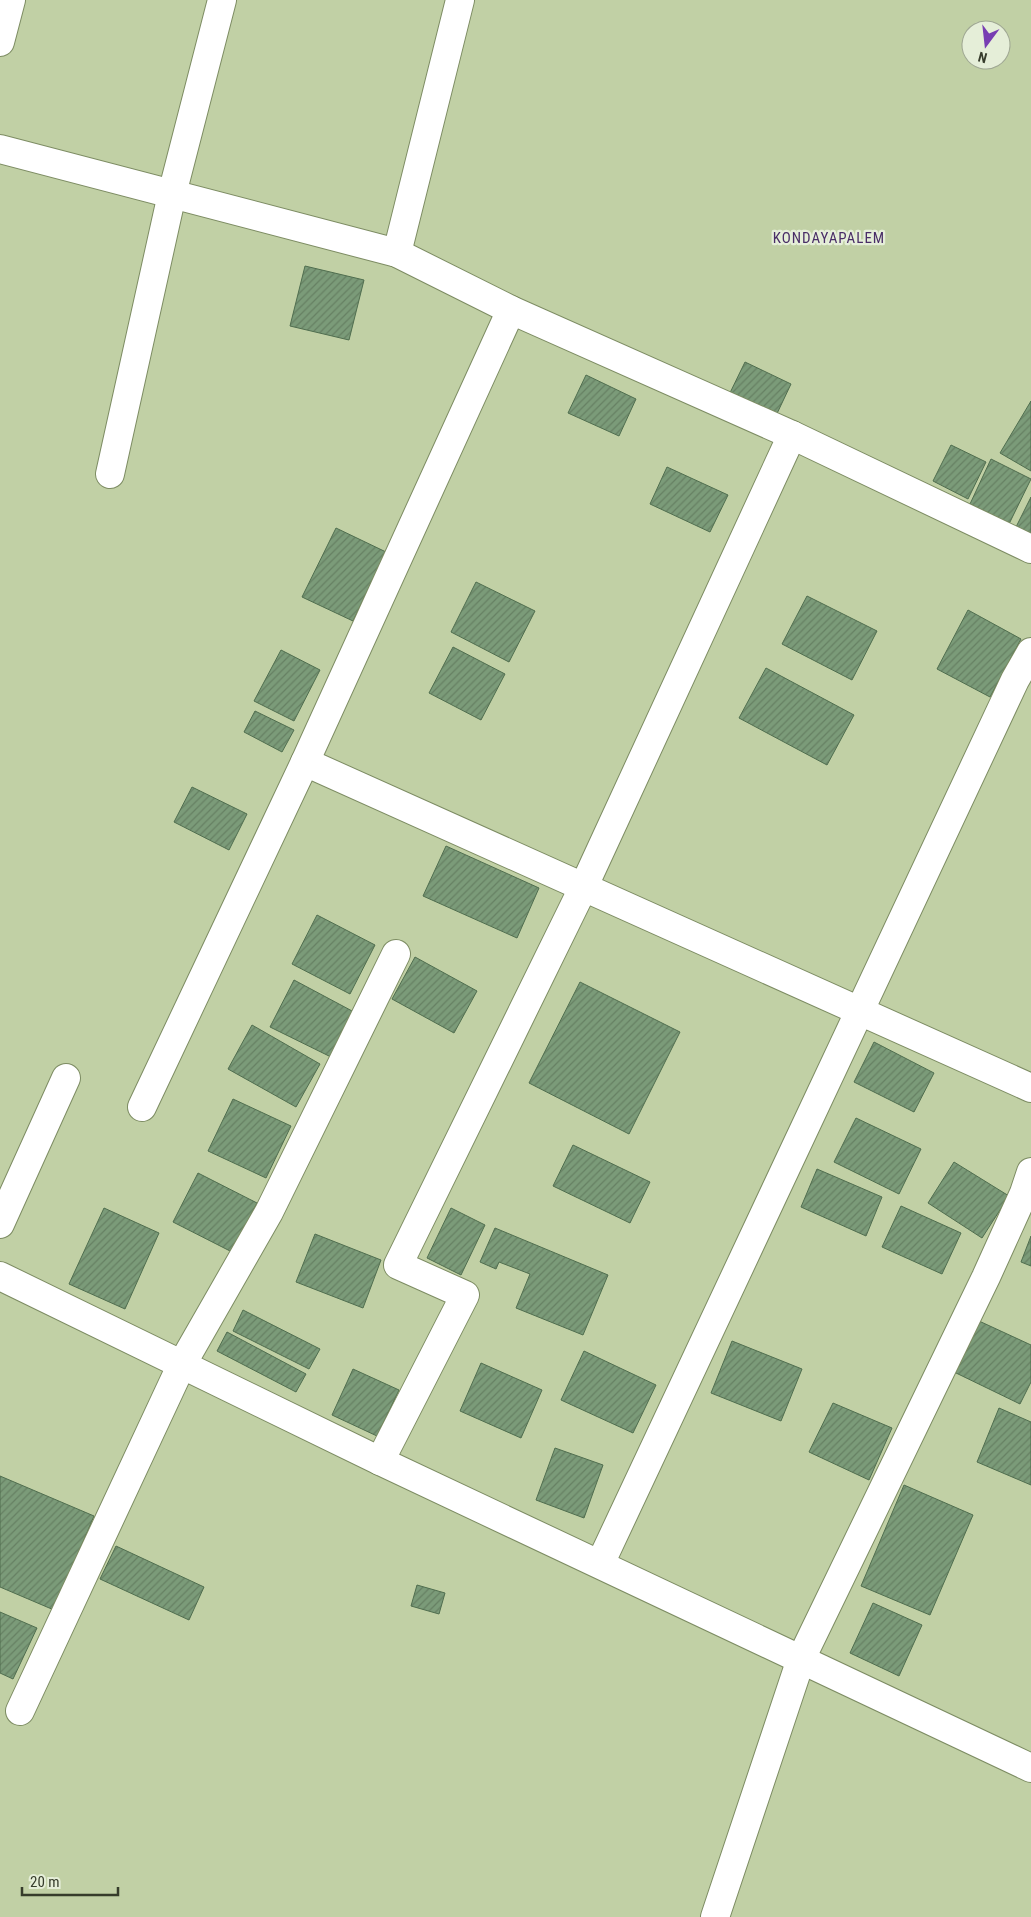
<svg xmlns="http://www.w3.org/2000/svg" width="1031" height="1917" viewBox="0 0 1031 1917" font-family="'Roboto Condensed',sans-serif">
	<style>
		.building { fill: url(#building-hatch); stroke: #506e4f }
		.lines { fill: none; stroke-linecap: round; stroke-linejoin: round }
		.minor-casing { stroke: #7d8c63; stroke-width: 30 }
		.minor { stroke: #fff; stroke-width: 28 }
		.labels { text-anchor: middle; stroke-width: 4.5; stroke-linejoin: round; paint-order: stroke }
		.neighbourhood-label { font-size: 15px; letter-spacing: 1px; fill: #492d67; stroke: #e5eed8 }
	</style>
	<defs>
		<pattern id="building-hatch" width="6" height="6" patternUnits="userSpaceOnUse" patternTransform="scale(1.25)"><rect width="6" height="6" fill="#7b9b79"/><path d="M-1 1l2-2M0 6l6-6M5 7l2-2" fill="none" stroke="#668063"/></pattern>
	</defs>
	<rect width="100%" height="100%" fill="#c1d0a5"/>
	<g class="building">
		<polygon points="305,266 364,280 349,340 290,326"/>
		<polygon points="745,362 791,384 773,422 727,399"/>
		<polygon points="586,375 636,399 619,436 568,413"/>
		<polygon points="1031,401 1031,471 1000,453"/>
		<polygon points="951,445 986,462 968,499 933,481"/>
		<polygon points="991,459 1031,479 1009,524 970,504"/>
		<polygon points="667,467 728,495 710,532 650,504"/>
		<polygon points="1031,497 1031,537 1015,529"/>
		<polygon points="336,528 386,552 353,621 302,597"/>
		<polygon points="476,582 535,611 509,662 451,632"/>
		<polygon points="807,596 877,631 852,680 782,644"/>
		<polygon points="968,610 1021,639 990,697 937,669"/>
		<polygon points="453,647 505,674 481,720 429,693"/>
		<polygon points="281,650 320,670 294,721 254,701"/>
		<polygon points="766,668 854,715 827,765 739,718"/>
		<polygon points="255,711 294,730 282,752 244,732"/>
		<polygon points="192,787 247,814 229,850 174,822"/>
		<polygon points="446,846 539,888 517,938 423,896"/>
		<polygon points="317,915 375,945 350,994 292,964"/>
		<polygon points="415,957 477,991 454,1033 392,999"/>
		<polygon points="294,980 354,1012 331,1057 270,1027"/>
		<polygon points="580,982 680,1032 629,1134 529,1083"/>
		<polygon points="252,1025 320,1064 296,1107 228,1069"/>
		<polygon points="874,1042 934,1073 914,1112 854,1082"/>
		<polygon points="233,1099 291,1126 266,1178 208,1151"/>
		<polygon points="856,1118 921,1149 899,1194 834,1162"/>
		<polygon points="573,1145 650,1182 630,1223 553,1186"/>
		<polygon points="954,1162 1009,1196 982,1238 928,1203"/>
		<polygon points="817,1169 882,1197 866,1236 801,1207"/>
		<polygon points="198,1173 257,1203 232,1252 173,1222"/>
		<polygon points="901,1206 961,1233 942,1274 882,1247"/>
		<polygon points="104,1208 159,1233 125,1309 69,1284"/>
		<polygon points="451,1208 485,1225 461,1275 427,1258"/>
		<polygon points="495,1228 608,1275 583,1335 516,1308 530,1274 499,1262 496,1269 480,1262"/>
		<polygon points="315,1234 381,1260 363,1308 296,1282"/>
		<polygon points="1031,1236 1031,1266 1021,1262"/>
		<polygon points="243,1310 320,1349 309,1369 233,1331"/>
		<polygon points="979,1321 1031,1345 1031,1382 1020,1404 954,1372"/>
		<polygon points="227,1332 306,1374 296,1392 217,1351"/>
		<polygon points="732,1341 802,1369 781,1421 711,1393"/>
		<polygon points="584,1351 656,1385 633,1433 561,1400"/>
		<polygon points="481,1363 542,1390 521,1438 460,1411"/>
		<polygon points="353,1369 399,1390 377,1436 332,1415"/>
		<polygon points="833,1403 892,1428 869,1480 809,1452"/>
		<polygon points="999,1408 1031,1422 1031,1485 977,1462"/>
		<polygon points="555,1448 603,1465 584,1518 536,1500"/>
		<polygon points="0,1476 94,1516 54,1610 0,1587"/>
		<polygon points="904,1485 973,1515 930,1615 861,1586"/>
		<polygon points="116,1546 204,1587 189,1620 100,1579"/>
		<polygon points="417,1585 445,1593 439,1614 411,1606"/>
		<polygon points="873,1603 922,1625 899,1676 850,1653"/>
		<polygon points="0,1612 37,1628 13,1679 0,1673"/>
	</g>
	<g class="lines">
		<defs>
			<g id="minor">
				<polyline points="0,42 11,0"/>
				<polyline points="0,149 397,253 511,310 792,435 1031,549"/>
				<polyline points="397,253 460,0"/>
				<polyline points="110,474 172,194 222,0"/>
				<polyline points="305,762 1031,1088"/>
				<polyline points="142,1107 305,762 511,310"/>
				<polyline points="0,1224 66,1078"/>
				<polyline points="0,1276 380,1461 1031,1768"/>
				<polyline points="380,1461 465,1295 398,1265 584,886 792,435"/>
				<polyline points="600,1564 1015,680 1031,652"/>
				<polyline points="20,1711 181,1366 269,1212 396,954"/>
				<polyline points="715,1917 801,1659 986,1277 1024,1193 1031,1172"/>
			</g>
		</defs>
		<use href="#minor" class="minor-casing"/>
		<use href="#minor" class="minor"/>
	</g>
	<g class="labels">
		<g class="neighbourhood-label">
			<text x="829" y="243">KONDAYAPALEM</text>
		</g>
	</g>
	<g transform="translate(986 45) rotate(195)"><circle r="24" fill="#e5eed8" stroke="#9fa793"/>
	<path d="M0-4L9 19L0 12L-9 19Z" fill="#783db2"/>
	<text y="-8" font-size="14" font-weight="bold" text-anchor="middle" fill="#363c2b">N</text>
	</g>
	<path d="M22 1887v8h96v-8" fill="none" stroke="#363c2b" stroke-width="2.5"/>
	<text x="30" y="1887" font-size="15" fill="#363c2b" stroke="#e5eed8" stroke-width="4" paint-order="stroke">20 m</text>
</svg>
